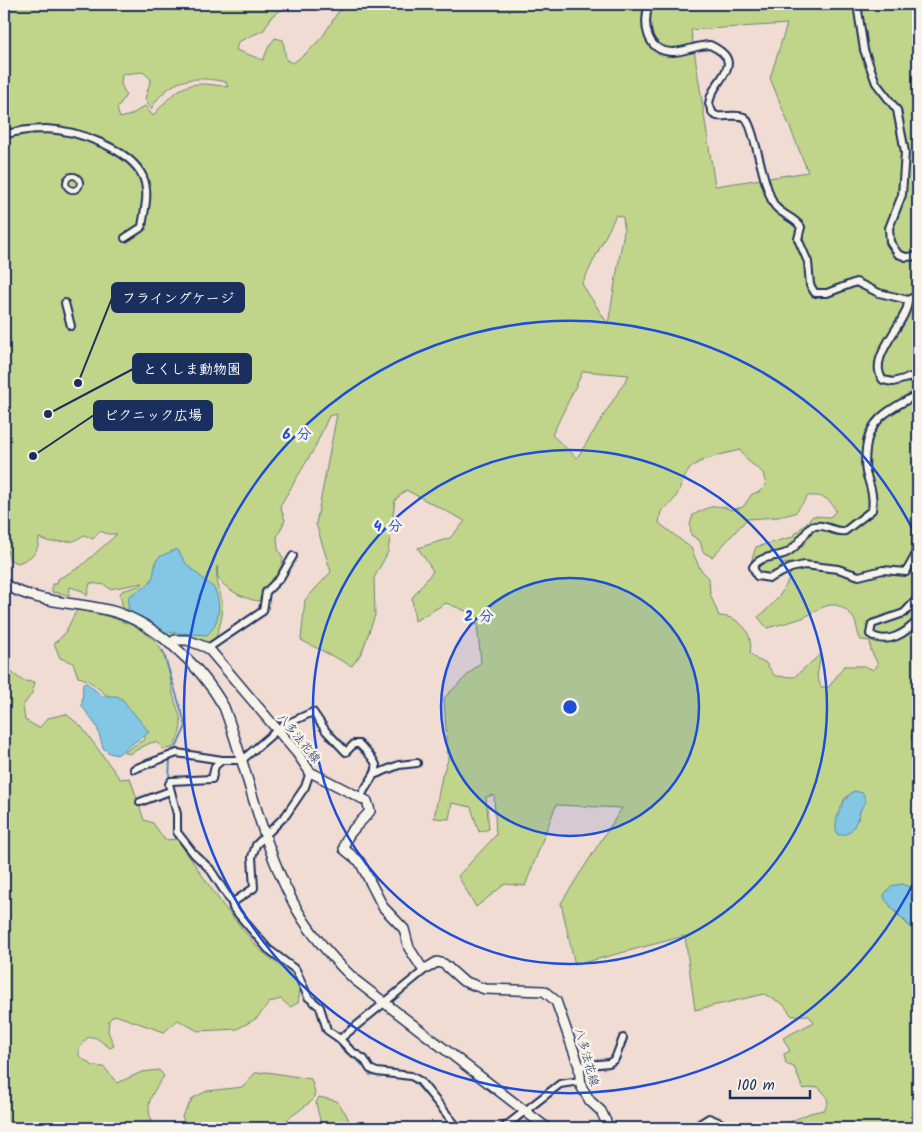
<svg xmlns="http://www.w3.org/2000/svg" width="922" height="1132" viewBox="0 0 922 1132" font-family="Kalam,'Klee One',sans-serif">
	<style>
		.green { fill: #c0d58a; stroke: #6e8274; fill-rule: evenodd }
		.water { fill: #83c7e4; stroke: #598aae }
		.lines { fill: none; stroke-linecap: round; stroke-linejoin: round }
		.stream { stroke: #598aae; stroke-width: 2 }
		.pedestrian-casing { stroke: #1b2f5e; stroke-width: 8 }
		.minor-casing { stroke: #1b2f5e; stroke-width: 10 }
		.secondary-casing { stroke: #1b2f5e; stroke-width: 12 }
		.pedestrian { stroke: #f7f3e8; stroke-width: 4.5 }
		.minor { stroke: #f7f3e8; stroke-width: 6 }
		.secondary { stroke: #f7f3e8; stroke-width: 9 }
		.ring { fill: none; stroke: #1d4ed8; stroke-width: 2.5 }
		.labels { text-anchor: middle; stroke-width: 5; stroke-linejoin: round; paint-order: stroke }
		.street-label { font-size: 12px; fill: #1b2f5e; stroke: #f7f3e8 }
		.centre { fill: #1d4ed8; stroke: #f7f3e8; stroke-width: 2.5 }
		.ring-label { font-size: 15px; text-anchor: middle; font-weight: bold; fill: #1d4ed8; stroke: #f7f3e8; stroke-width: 5; stroke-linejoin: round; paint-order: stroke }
		.leader { fill: none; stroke: #1b2f5e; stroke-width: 2 }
		.callout-dot { fill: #1b2f5e; stroke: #f7f3e8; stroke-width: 2 }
		.callout { fill: #1b2f5e; stroke: #1b2f5e; stroke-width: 2 }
		.callout-label { font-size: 14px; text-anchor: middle; font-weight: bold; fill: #fff }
	</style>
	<rect width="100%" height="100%" fill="#f0dcd2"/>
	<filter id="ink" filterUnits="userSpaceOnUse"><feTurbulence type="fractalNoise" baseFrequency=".02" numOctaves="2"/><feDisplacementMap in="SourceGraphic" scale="10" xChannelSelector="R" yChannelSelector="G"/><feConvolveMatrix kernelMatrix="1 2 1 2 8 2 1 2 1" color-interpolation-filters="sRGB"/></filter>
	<g filter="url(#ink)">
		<g class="green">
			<path d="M4 4H305L286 7 272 16 264 30 238 42 236 50 263 60 269 46 275 38 283 40 286 60 293 63 309 51 323 36 338 12 352 4H918V890L902 884 892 886 884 895 893 910 918 935V1128H776L810 1113 824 1110 828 1103 826 1095 818 1087 803 1089 794 1067 786 1064 784 1054 790 1051 783 1038 814 1022 808 1015 792 1016 783 1004 764 994 695 1010 685 936 575 965 561 903 622 808 556 805 525 886 505 884 476 907 458 876 496 835 494 795 486 797 489 829 479 832 471 807 452 803 449 819 434 818 442 776 448 760 444 698 481 662 476 615 446 603 415 621 412 598 433 571 418 548 450 538 465 521 406 490 395 500 388 552 374 578 375 615 362 652 352 666 301 640 305 600 331 572 316 524 337 414 329 416 314 449 280 506 285 520 277 537 278 549 283 558 282 564 275 580 263 591 259 601C247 600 223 589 218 577 217 574 218 569 217 566 214 590 229 598 219 628 217 635 215 640 210 646L170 640 123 609 120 593 122 591 139 586 143 583 110 589 105 585 90 583 87 596 83 591 70 587 69 595 52 592V584H57L58 579 80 567 117 534H108L100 531 93 539 84 535 74 541 50 542 39 538C39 553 31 558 18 563L10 560C3 543 8 542 5 526L9 522 7 515 4 514ZM787 24 770 78 808 172 715 186 691 30ZM143 72 151 79 145 99 151 109C169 78 193 75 226 82L228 87C187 80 180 84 153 116L145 106 131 115 120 118 117 109 126 95 121 84 122 74ZM616 215 623 217 624 231 608 324 582 284ZM583 371 629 375 577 458 552 435ZM740 450 747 460 763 473 766 485 759 492 752 494 743 507 731 510C716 502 707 508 693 515L690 525 691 535 700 541 703 552 712 557 747 519 778 517 795 513 808 496C823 495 829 498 836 511L830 517 813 516 792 537 756 547 750 565 753 574 769 576 783 564 792 563C792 584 774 605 758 617L767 628C778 625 791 622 802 618 820 611 832 594 851 615 858 622 856 632 861 640L870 641 871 651 878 664 874 670 864 666H844L829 687H821L817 676 821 654 794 677 775 676 765 662 757 660 750 653C754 632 739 616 719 616L710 594 709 578 700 569 691 548 659 523 661 511C682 497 677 488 689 470 697 459 727 453 740 450ZM854 791 861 807 858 820 836 827 844 799Z"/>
			<path d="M78 609C105 616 136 621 156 642 167 655 170 678 173 694 180 721 187 720 173 748L163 749 156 742 150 743 129 754 124 752 145 739C144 720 123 705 108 696 97 689 91 679 78 677L73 663 60 658 54 643C68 635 69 621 78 609Z"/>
			<path d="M7 669 23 681 35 682 32 693 23 706 25 720 39 728 48 718 66 714 81 726 120 779 130 778 144 820 153 823 165 840 177 839 222 904 259 949 294 977 300 990 298 1003 290 1007 281 999 270 1002 257 1018 237 1029 198 1031 178 1020 164 1032 115 1015 109 1020 108 1031 114 1046 110 1048 95 1037 87 1038 79 1048V1056L93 1066 104 1067 117 1083 142 1072 159 1070 164 1076C151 1095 142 1106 156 1128H4V670Z"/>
			<polygon points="267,1072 311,1079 315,1092 313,1100 276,1128 187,1128 182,1116 193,1098 207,1091 243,1087 255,1073"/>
			<polygon points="319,1097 337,1101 346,1114 352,1128 315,1128 321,1124 316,1103"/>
		</g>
		<g class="water">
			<path d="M177 549 187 565 214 588C222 604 220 623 207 635L163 632 128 610 129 596 148 585 153 577 156 561 159 557Z"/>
			<polygon points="83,683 87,683 102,696 117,696 122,699 149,732 117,755 109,753 103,748 97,727 82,706"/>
			<path d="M854 791 863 793 866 802C855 812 859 836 838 835 831 823 843 798 854 791Z"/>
			<polygon points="902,884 918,890 918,935 885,900 884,895 891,886"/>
		</g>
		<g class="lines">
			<g class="stream">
				<polyline points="163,651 186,726 174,752"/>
				<polyline points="169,781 170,758"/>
				<polyline points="256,940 260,946 296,974"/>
				<polyline points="303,993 305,1000 312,1004"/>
				<path d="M325 1031 326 1034C339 1041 337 1046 347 1053 358 1061 362 1063 370 1075L388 1076"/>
				<polyline points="412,1080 431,1100"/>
				<polyline points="579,1091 587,1104"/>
				<polyline points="601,1121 604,1128"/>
			</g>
			<defs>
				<circle id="pedestrian" cx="73" cy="183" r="7"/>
				<g id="minor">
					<path d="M649 4C643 23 645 51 672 52 685 52 697 45 710 45 750 64 711 79 709 104L713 114 717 116C725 117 736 114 744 117 754 121 763 190 775 206 782 215 794 217 801 227L798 239 808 262 810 285 815 293H827L856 282 879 293 908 300"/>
					<polyline points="857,4 864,50 876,83 897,110 905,152 902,195 889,228 890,242 898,254 906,257 918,256"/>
					<path d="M4 135C16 131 33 129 46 129 76 130 131 149 143 177 150 193 144 211 142 227L125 238"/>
					<path d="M918 295 908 300C909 322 865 357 883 380L893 382 918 375"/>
					<polyline points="65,303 71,326"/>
					<path d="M918 394C893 408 869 417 866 449 865 458 864 468 867 476 871 488 874 498 872 510L845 531C832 533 826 522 810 527 804 536 796 548 786 553 775 558 760 555 753 567L757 576 770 578 791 568 804 565 838 569 859 576 883 570 906 572 915 556 918 524"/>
					<path d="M918 598 904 613 872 624 870 634C887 646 906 633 918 620"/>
					<polyline points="208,648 263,611 266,592 280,578 293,556"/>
					<polyline points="918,727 916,737 918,747"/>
					<polyline points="134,769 177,753 222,760"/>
					<polyline points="310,772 305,787 286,815 256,845 252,857 254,888 232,903 233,908 268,949 296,970 308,997 320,1007 327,1030 340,1039 427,968"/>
					<polyline points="376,774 399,765 417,763"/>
					<polyline points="140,802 170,791"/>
					<path d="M232 903 210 869 194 854 177 832V814L169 784 171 781 212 779 215 766 222 760H242L282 726 313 712 326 731 346 752 354 744H359C387 771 376 767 361 796"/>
					<polyline points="340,1039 351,1051 364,1059 370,1069 377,1072 411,1076 420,1081 458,1128"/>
					<polyline points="579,1066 609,1063 615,1059 623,1038"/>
					<polyline points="503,1128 560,1084 580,1081"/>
					<polyline points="693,1128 709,1118 721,1123 724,1128"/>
				</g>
				<g id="secondary">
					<path d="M4 584C34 602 69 602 103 609 152 618 200 665 224 707 248 771 261 842 293 902 308 932 331 957 355 980L547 1128"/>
					<path d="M170 644 175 640H187L208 648 297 753 310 772 367 801 370 811C361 823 345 833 344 849L360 862 383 907 404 929 409 948 422 968H427L437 962 444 964 463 981 485 989 544 991 556 1001 579 1066 581 1086 590 1101 601 1111 609 1128"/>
				</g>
			</defs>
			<use href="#pedestrian" class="pedestrian-casing"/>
			<use href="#minor" class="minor-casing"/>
			<use href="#secondary" class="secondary-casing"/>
			<use href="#pedestrian" class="pedestrian"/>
			<use href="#minor" class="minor"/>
			<use href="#secondary" class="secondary"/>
		</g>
	</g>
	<circle cx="570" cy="707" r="129" fill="#1d4ed8" fill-opacity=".12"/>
	<g class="ring">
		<circle cx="570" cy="707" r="129"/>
		<circle cx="570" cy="707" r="257"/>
		<path d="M917 876A386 386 0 1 1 917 538"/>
	</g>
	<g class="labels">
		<g class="street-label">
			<text transform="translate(299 738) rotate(51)" y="4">八多法花線</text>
			<text transform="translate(587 1057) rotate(74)" y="4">八多法花線</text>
		</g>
	</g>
	<circle cx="570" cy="707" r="8" class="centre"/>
	<g class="ring-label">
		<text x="297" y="439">6 分</text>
		<text x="388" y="531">4 分</text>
		<text x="479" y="621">2 分</text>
	</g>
	<path class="leader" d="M78 383L112 298M48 414L133 369M33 456L94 415"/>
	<g class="callout-dot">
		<circle cx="78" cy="383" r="5"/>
		<circle cx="48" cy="414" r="5"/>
		<circle cx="33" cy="456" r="5"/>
	</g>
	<g class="callout">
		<rect x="112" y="283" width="132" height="29" rx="5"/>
		<rect x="133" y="354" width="118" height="29" rx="5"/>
		<rect x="94" y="401" width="118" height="29" rx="5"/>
	</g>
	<g class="callout-label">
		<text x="178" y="303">フライングケージ</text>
		<text x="192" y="374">とくしま動物園</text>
		<text x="153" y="420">ピクニック広場</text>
	</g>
	<rect width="922" height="1132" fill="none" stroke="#f7f3e8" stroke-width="20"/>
	<rect x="10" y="10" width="902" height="1112" fill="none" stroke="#1b2f5e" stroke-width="2" filter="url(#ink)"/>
	<path d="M730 1090v8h80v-8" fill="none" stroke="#1b2f5e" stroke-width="2.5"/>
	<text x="737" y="1090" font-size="15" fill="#1b2f5e" stroke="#f7f3e8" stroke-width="4" paint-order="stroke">100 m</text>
</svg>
